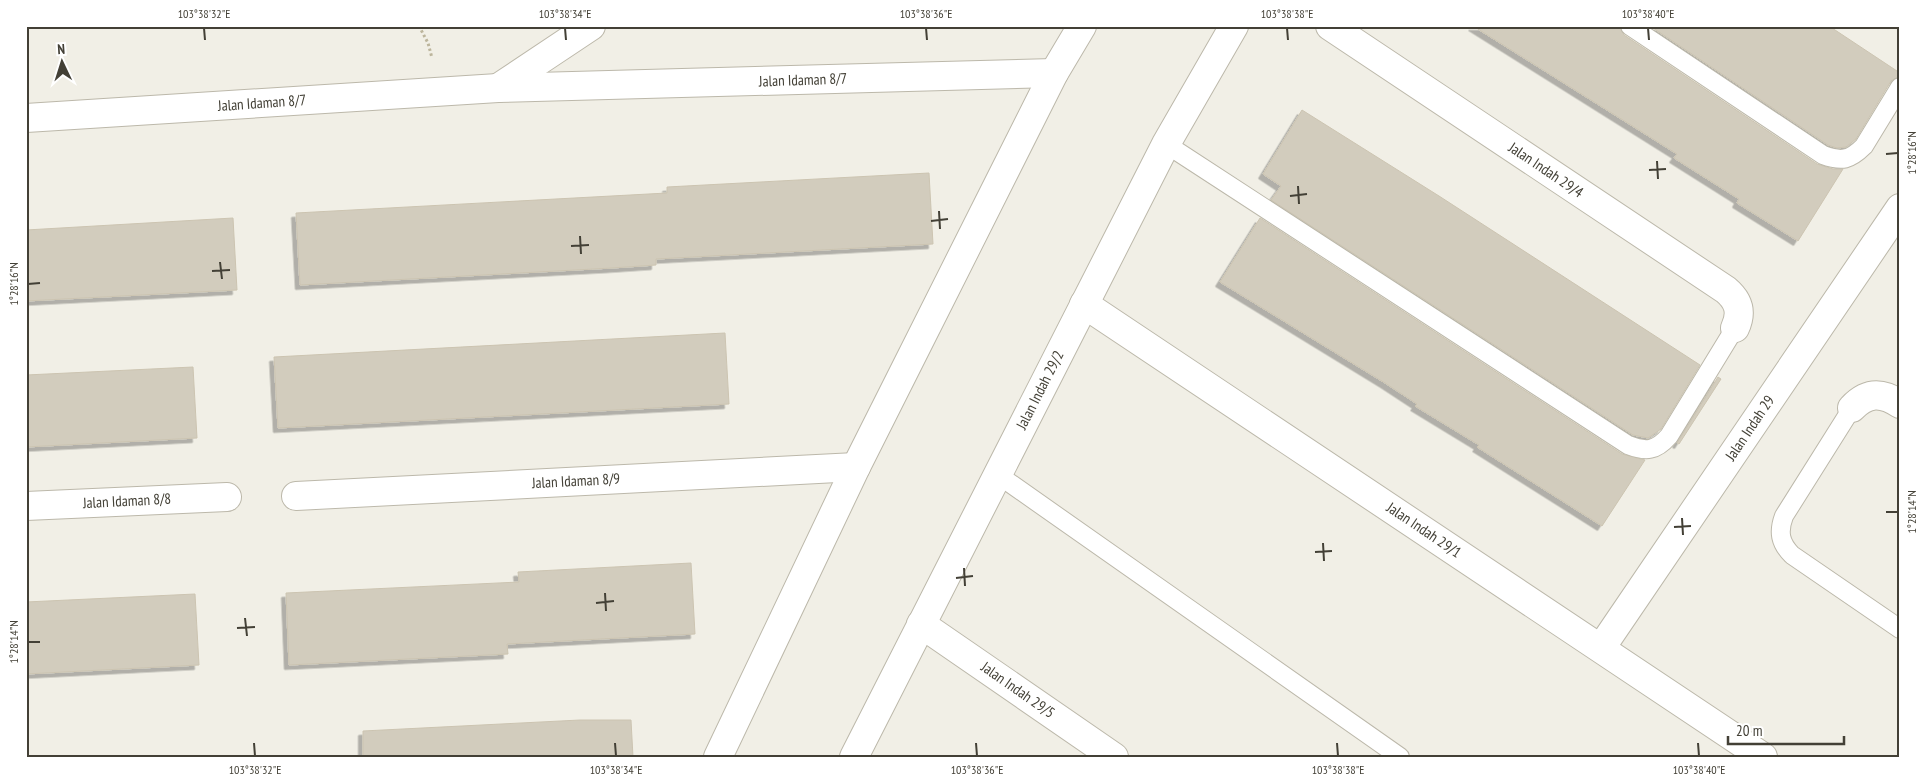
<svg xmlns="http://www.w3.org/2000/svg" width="1926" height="783" viewBox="0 0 1926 783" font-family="'PT Sans Narrow',sans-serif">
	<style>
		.building { fill: #d2ccbd; stroke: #ccc4b1; filter: url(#shadow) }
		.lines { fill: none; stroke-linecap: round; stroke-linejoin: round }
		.lane-casing { stroke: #bcb8aa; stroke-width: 20 }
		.street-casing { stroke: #bcb8aa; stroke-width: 30 }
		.path { stroke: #bcb59c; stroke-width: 3; stroke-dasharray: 2.5 2.5; stroke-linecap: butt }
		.lane { stroke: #fff; stroke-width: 18 }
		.street { stroke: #fff; stroke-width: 28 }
		.ticks { fill: none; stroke: #434036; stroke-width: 2 }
		.labels { text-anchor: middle; stroke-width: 4; stroke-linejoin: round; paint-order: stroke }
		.street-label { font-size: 15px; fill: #434036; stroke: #fff }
		.neatline { fill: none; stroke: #434036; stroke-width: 2 }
		.ticks-label { font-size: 12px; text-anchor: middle; fill: #434036 }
	</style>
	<defs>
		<filter id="shadow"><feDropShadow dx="-4.5" dy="4.5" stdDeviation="0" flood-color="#0004"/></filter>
	</defs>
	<rect width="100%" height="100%" fill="#f1efe6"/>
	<g class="building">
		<polygon points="1473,26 1620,26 1624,35 1817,164 1833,169 1843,169 1798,241 1737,203 1739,199 1674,158 1677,154"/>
		<polygon points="1650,26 1829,26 1900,73 1900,76 1891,81 1856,139 1846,147 1837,148 1828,145"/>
		<polygon points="1302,110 1439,196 1700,365 1661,429 1648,438 1633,435 1271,200 1281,186 1263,174"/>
		<polygon points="929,173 933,244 656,259 656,265 612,268 300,285 296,213 667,193 667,187"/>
		<polygon points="233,218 237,290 26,301 26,230"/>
		<polygon points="1260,218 1622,454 1645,460 1602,526 1477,447 1479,445 1415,406 1417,404 1385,383 1220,282"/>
		<polygon points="725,333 729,404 278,428 274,357"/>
		<polygon points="193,367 197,438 26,447 26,375"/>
		<polygon points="1718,377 1721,379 1679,444 1677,443"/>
		<polygon points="691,563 695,634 507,644 508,654 289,665 286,593 519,582 518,572"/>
		<polygon points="195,594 199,665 26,674 26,602"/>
		<polygon points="580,720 631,720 633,757 363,757 363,731"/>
	</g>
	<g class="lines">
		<defs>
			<g id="lane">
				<path d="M1630 26 1823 155C1842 162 1850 160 1864 146L1900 87"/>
				<path d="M1166 144 1628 445C1646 452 1656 451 1669 436L1735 328"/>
				<path d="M1852 408 1784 516C1778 532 1780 543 1792 555L1900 629"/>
				<polyline points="997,474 1400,757"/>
			</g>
			<g id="street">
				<path d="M1330 26 1726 290C1739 301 1742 313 1735 328"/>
				<polyline points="498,88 591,26"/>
				<polyline points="26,118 498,88 1054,73"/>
				<polyline points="1084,304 1763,757"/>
				<path d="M1852 408C1867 392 1882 392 1900 404"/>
				<polyline points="296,496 856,467"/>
				<polyline points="26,506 227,497"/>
				<polyline points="921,624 1114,757"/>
				<polyline points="1601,648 1900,208"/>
				<polyline points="718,757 856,467 1054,73 1082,26"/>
				<polyline points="854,757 1166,144 1234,26"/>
			</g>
		</defs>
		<use href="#lane" class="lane-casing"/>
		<use href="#street" class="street-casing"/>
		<polyline class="path" points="419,26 428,43 432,58"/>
		<use href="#lane" class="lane"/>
		<use href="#street" class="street"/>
	</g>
	<path class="ticks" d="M204 28 205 40M565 28 566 40M926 28 927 40M1287 28 1288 40M1648 28 1649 40M1886 154 1898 153M1657 161 1658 179M1649 170 1666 169M1298 186 1299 204M1290 196 1307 194M939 211 940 229M931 221 948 219M580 236 581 254M571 246 589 245M220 262 222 279M212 271 230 270M28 284 40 283M1886 512H1898M1682 518 1683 535M1674 527 1691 526M1323 543 1324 561M1315 552 1332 551M964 568 965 586M956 578 973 576M605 593 606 611M596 603 614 601M245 618 247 636M237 628 255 627M28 642H40M254 743 255 756M615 743 616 756M976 743 977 756M1337 743 1338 756M1698 743 1699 756"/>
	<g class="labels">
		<g class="street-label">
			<text transform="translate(803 80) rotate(-2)" y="5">Jalan Idaman 8/7</text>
			<text transform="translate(262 103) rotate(-4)" y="5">Jalan Idaman 8/7</text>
			<text transform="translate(1546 170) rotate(34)" y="5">Jalan Indah 29/4</text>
			<text transform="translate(1040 390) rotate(-63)" y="5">Jalan Indah 29/2</text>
			<text transform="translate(1750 428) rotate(-56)" y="5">Jalan Indah 29</text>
			<text transform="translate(576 481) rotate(-3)" y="5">Jalan Idaman 8/9</text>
			<text transform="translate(127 501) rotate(-3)" y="5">Jalan Idaman 8/8</text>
			<text transform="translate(1424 530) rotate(34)" y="5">Jalan Indah 29/1</text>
			<text transform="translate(1018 690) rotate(35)" y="5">Jalan Indah 29/5</text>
		</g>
	</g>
	<rect width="1926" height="783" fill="none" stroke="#ffffff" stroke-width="55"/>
	<g transform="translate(62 62) rotate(356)" stroke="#ffffff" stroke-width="4" paint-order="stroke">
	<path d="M0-4L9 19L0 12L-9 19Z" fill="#434036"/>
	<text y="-8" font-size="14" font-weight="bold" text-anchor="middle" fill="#434036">N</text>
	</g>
	<path d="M1728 736v8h116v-8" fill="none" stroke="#434036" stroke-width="2.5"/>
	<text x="1736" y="736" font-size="15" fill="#434036" stroke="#ffffff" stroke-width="4" paint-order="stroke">20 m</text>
	<rect x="28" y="28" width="1870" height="728" class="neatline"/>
	<g class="ticks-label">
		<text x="204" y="18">103°38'32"E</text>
		<text x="565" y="18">103°38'34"E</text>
		<text x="926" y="18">103°38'36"E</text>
		<text x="1287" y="18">103°38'38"E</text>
		<text x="1648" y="18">103°38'40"E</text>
		<text transform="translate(1912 153) rotate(-90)" y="4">1°28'16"N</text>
		<text transform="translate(14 284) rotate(-90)" y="4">1°28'16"N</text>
		<text transform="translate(1912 512) rotate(-90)" y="4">1°28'14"N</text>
		<text transform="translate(14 642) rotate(-90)" y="4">1°28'14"N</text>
		<text x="255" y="774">103°38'32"E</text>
		<text x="616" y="774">103°38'34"E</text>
		<text x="977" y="774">103°38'36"E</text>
		<text x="1338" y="774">103°38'38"E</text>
		<text x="1699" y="774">103°38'40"E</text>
	</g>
</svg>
